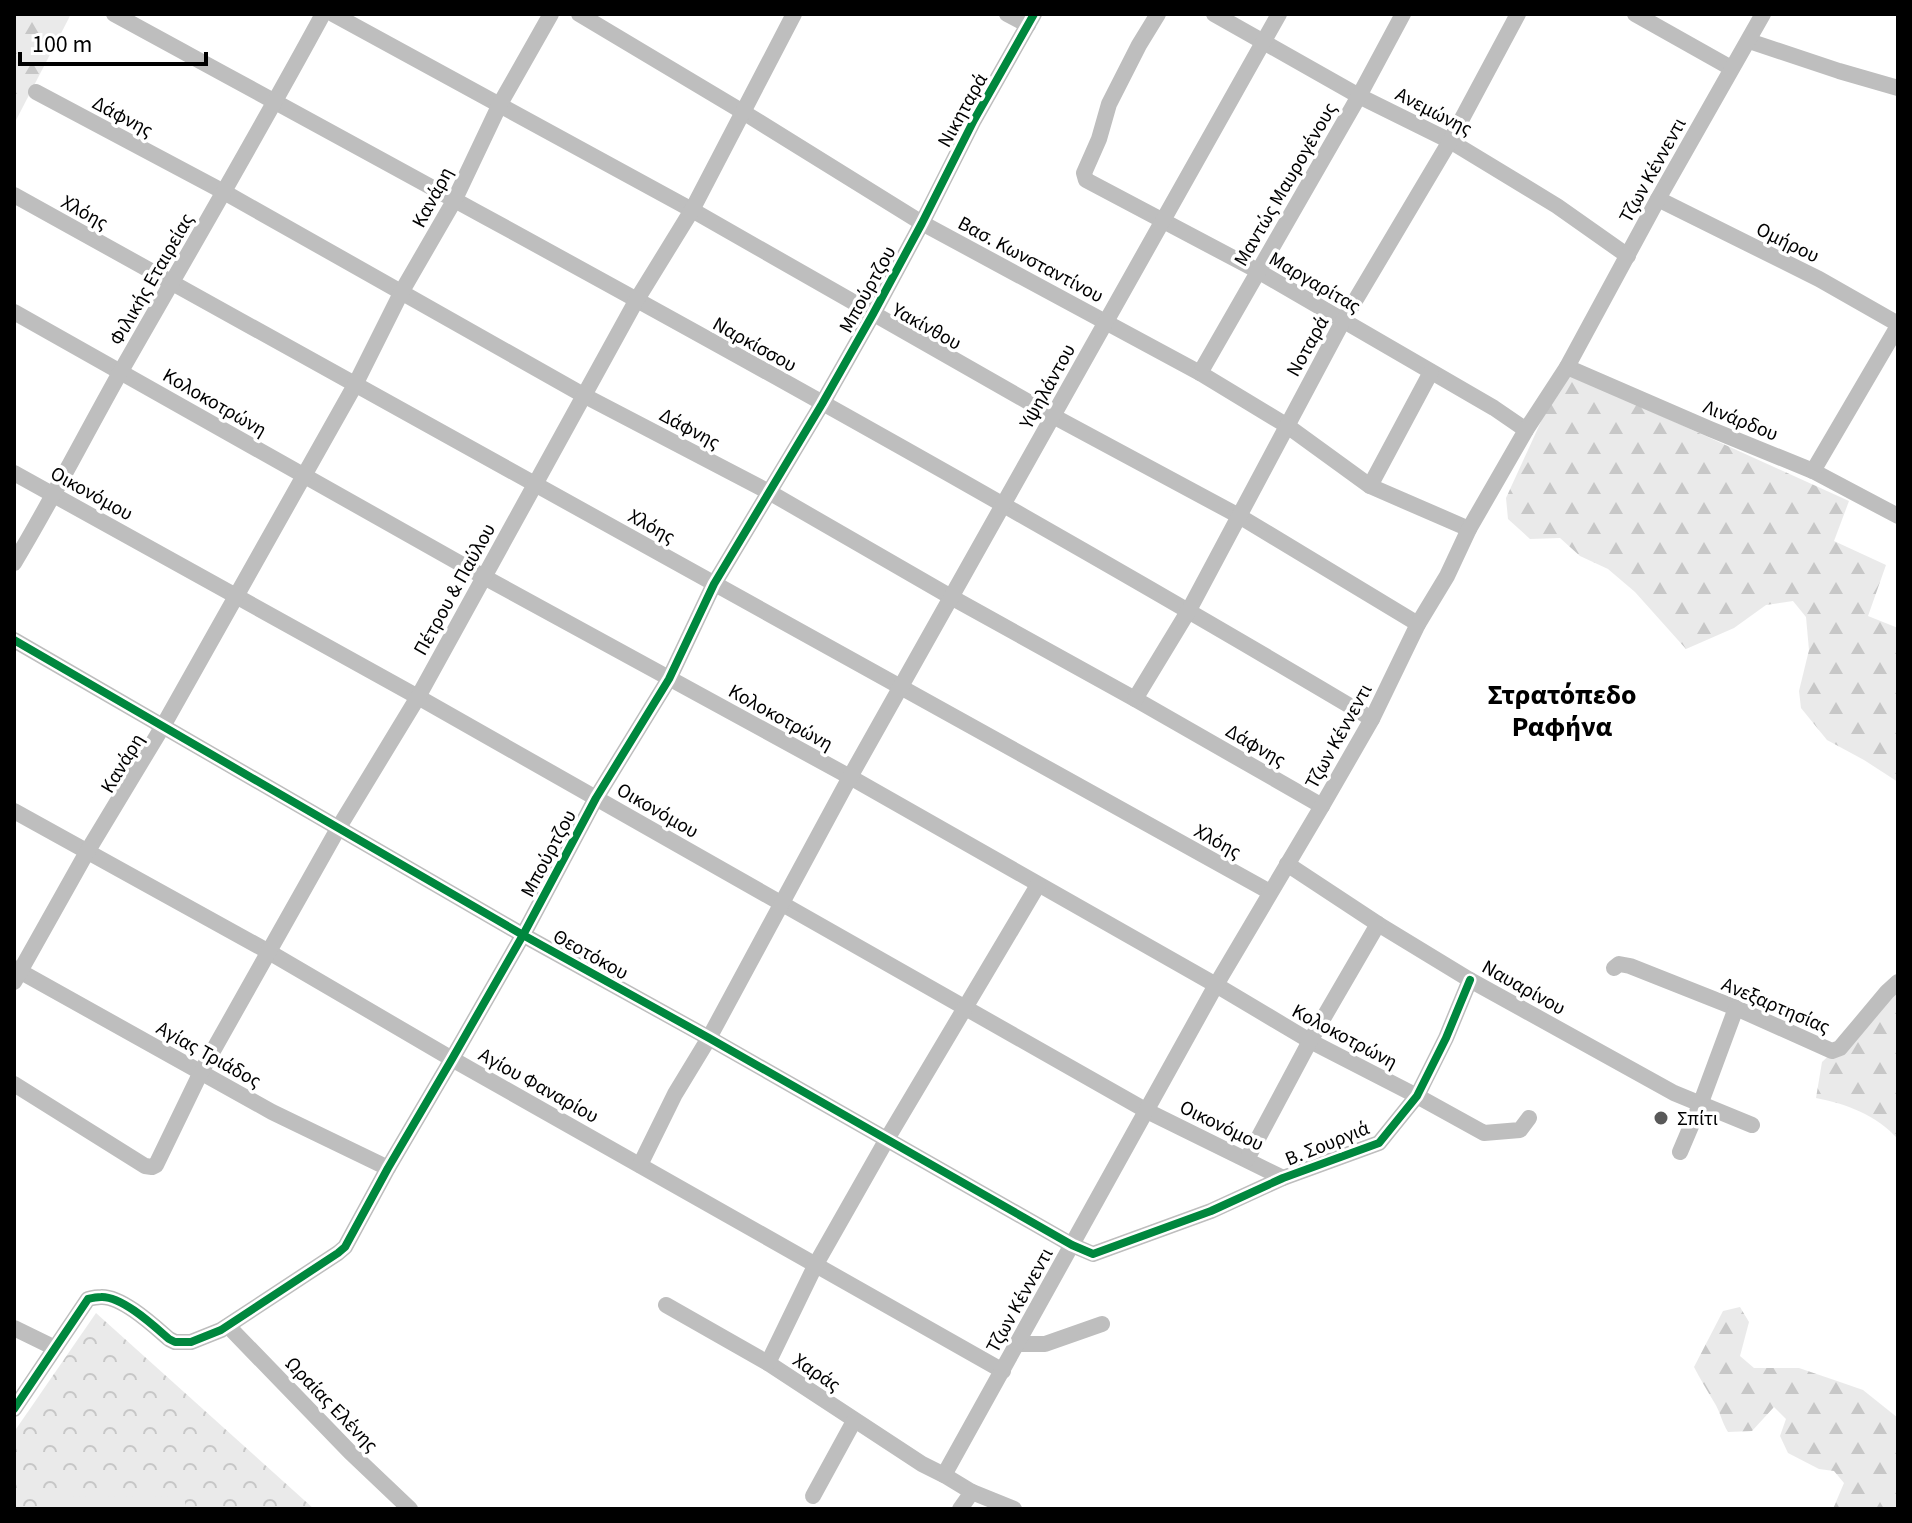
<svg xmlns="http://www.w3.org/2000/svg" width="1912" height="1523" viewBox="0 0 1912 1523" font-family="'Source Sans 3',sans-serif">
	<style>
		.forest { fill: url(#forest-firs) }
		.park { fill: url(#park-crowns) }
		.garden { fill: #eaeaea }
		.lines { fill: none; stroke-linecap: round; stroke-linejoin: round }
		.minor { stroke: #bebebe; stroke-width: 16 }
		.cycleway-casing { stroke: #fff; stroke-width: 13 }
		.cycleway { stroke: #00873e; stroke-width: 8 }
		.poi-dot { fill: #595959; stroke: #fff; stroke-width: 3 }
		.labels { text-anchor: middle; stroke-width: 7; stroke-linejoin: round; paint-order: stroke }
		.street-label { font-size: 20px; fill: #000; stroke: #fff }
		.poi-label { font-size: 20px; fill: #000; stroke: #fff; text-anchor: start }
		.district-label { font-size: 28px; font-weight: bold; fill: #000; stroke: #fff }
	</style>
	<defs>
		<pattern id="forest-firs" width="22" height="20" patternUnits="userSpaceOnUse" patternTransform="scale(2)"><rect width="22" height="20" fill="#eaeaea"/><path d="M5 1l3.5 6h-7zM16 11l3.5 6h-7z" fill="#c7c7c7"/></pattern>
		<pattern id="park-crowns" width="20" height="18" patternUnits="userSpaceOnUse" patternTransform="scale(2)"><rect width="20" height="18" fill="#eaeaea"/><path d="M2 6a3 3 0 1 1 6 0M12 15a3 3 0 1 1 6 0" fill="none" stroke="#c7c7c7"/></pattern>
	</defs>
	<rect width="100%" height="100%" fill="#fff"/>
	<g class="forest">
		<polygon points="14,14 71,14 14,124"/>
		<polygon points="1569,374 1849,501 1834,541 1886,565 1868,616 1898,628 1898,782 1864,760 1827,740 1801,708 1799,691 1809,650 1806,617 1793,601 1766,605 1734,628 1686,649 1635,592 1608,569 1580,556 1560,538 1530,539 1508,519 1506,498 1549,404"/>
		<path d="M1898 991V1139C1876 1115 1847 1104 1816 1098L1822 1062Z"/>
		<path d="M1740 1307 1749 1322 1740 1356 1754 1368H1799L1840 1382 1863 1390 1898 1418V1509H1833L1844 1483 1834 1471 1819 1469 1788 1453 1780 1436 1786 1419 1774 1407 1752 1431 1728 1432C1722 1423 1720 1411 1714 1402 1707 1390 1700 1379 1694 1367L1723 1311Z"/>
	</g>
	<polygon class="park" points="96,1313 314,1509 14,1509 14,1432"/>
	<polygon class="garden" points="56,1496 185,1497 185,1509 56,1509"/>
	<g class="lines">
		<g class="minor">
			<path d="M114 14C536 244 959 473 1372 719"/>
			<polyline points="333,14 692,210 1053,416 1239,516 1418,624"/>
			<polyline points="579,14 743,112 922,223 1200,373 1286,425 1370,486 1469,529"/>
			<polyline points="1007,14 1028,25"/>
			<polyline points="1158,14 1139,45 1109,104 1099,139 1084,173 1086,180 1258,271 1494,408 1526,430"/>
			<polyline points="1214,14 1359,96 1450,141 1557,206 1628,256"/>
			<polyline points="1635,14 1731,68"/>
			<polyline points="1749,41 1839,71 1898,88"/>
			<polyline points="36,92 224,192 585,396 769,492 951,597 1135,699 1322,806"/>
			<polyline points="14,195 1270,892"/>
			<polyline points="1658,199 1819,279 1898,324"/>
			<polyline points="14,312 484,577 850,777 1216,985 1310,1041 1417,1096 1484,1133 1520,1130 1529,1118"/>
			<polyline points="1567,367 1710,429 1813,471 1898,516"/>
			<polyline points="1200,373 1359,96 1403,14"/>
			<polyline points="1813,471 1898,326"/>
			<polyline points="14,473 418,697 1147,1111 1283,1178"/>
			<polyline points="1370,486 1431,372"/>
			<path d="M14 563C52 500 85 435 121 371 189 252 258 134 323 14"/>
			<polyline points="14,640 523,935 709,1038 1072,1245 1093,1254 1211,1211 1283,1178 1379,1143 1417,1096 1446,1038 1470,980"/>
			<polyline points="1135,699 1189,610 1343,321 1450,141 1518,14"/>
			<polyline points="14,811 269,952 452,1059 1003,1371"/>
			<polyline points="1287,864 1378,924 1470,980 1674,1093 1752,1125"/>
			<polyline points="14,968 272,1112 388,1168"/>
			<polyline points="1614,968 1619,964 1630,966 1736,1008 1832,1051 1840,1048 1887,992 1898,982"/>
			<polyline points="14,982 87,852 163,726 355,385 402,291 454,201 500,104 551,14"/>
			<polyline points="14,1084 145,1166 152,1167 156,1165 201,1072 339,827 418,697 636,301 692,210 794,14"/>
			<polyline points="1680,1152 1700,1105 1736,1008"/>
			<polyline points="1247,1159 1310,1041 1378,924"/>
			<polyline points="640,1165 675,1094 709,1038 850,777 1279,14"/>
			<polyline points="666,1305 768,1363 922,1464 944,1475 972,1492 1014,1509"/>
			<polyline points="228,1326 350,1452 410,1509"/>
			<polyline points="14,1328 55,1348"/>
			<polyline points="1018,1344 1045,1344 1102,1324"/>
			<polyline points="768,1363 816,1264 887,1139 1038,885"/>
			<path d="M14 1409 88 1299C92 1298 96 1297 101 1297 122 1296 154 1326 169 1339L175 1342H191L221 1330 338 1253 345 1247 388 1168 452 1059 523 935 596 798 669 679 714 584 822 404 873 314 922 223 974 120 1034 14"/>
			<polyline points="944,1475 1216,985 1322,806 1372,719 1418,624 1447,576 1469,529 1526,430 1567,367 1658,199 1763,14"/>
			<polyline points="813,1496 854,1421"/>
			<polyline points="960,1509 972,1492"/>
		</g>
		<defs>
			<g id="cycleway">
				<polyline points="14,640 523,935 709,1038 1072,1245 1093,1254 1211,1211 1283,1178 1379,1143 1417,1096 1446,1038 1470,980"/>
				<path d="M14 1409 88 1299C92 1298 96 1297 101 1297 122 1296 154 1326 169 1339L175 1342H191L221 1330 338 1253 345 1247 388 1168 452 1059 523 935 596 798 669 679 714 584 822 404 873 314 922 223 974 120 1034 14"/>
			</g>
		</defs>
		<use href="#cycleway" class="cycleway-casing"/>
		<use href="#cycleway" class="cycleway"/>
	</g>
	<circle class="poi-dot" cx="1661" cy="1118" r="8"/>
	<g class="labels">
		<g class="street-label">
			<text transform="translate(962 110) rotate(-61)" y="7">Νικηταρά</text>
			<text transform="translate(1434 111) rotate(27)" y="7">Ανεμώνης</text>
			<text transform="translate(123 116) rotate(28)" y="7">Δάφνης</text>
			<text transform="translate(1652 170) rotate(-61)" y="7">Τζων Κέννεντι</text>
			<text transform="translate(1285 184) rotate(-60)" y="7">Μαντώς Μαυρογένους</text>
			<text transform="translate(432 197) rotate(-62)" y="7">Κανάρη</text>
			<text transform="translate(85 212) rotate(29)" y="7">Χλόης</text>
			<text transform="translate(1788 242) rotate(26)" y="7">Ομήρου</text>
			<text transform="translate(1031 259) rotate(28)" y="7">Βασ. Κωνσταντίνου</text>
			<text transform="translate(151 279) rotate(-60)" y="7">Φιλικής Εταιρείας</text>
			<text transform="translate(1315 282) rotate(30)" y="7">Μαργαρίτας</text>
			<text transform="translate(867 289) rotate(-61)" y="7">Μπούρτζου</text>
			<text transform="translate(927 326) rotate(29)" y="7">Υακίνθου</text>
			<text transform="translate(755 344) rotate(29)" y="7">Ναρκίσσου</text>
			<text transform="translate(1307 346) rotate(-61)" y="7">Νοταρά</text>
			<text transform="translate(1047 386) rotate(-61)" y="7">Υψηλάντου</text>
			<text transform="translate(215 402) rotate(30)" y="7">Κολοκοτρώνη</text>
			<text transform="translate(1741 420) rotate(22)" y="7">Λινάρδου</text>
			<text transform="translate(690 428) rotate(28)" y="7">Δάφνης</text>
			<text transform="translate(92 493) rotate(29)" y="7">Οικονόμου</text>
			<text transform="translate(652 526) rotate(29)" y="7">Χλόης</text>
			<text transform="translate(454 589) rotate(-61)" y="7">Πέτρου &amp; Παύλου</text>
			<text transform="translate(781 717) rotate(29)" y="7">Κολοκοτρώνη</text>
			<text transform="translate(1338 736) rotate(-61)" y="7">Τζων Κέννεντι</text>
			<text transform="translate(1256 745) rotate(30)" y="7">Δάφνης</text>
			<text transform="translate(122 763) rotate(-59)" y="7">Κανάρη</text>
			<text transform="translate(658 810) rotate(30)" y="7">Οικονόμου</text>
			<text transform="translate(1218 841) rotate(29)" y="7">Χλόης</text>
			<text transform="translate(548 853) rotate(-62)" y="7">Μπούρτζου</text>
			<text transform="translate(591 954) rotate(29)" y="7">Θεοτόκου</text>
			<text transform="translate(1524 987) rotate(29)" y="7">Ναυαρίνου</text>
			<text transform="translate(1776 1005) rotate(23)" y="7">Ανεξαρτησίας</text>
			<text transform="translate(1345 1036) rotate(28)" y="7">Κολοκοτρώνη</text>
			<text transform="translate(209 1054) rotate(29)" y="7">Αγίας Τριάδος</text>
			<text transform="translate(539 1085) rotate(29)" y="7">Αγίου Φαναρίου</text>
			<text transform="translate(1222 1125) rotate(26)" y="7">Οικονόμου</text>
			<text transform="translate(1327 1143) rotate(-22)" y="7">Β. Σουργιά</text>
			<text transform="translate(1019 1300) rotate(-61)" y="7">Τζων Κέννεντι</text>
			<text transform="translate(817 1372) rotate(34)" y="7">Χαράς</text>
			<text transform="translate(332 1404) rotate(46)" y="7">Ωραίας Ελένης</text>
		</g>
		<g class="poi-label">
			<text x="1677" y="1125">Σπίτι</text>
		</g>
		<g class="district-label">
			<text x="1562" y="704">Στρατόπεδο<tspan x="1562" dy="32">Ραφήνα</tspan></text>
		</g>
	</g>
	<rect width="1912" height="1523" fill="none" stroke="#000000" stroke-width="32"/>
	<path d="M20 52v12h186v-12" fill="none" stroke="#000000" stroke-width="4"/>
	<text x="32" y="52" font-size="24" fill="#000000" stroke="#ffffff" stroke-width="6" paint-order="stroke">100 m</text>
</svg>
